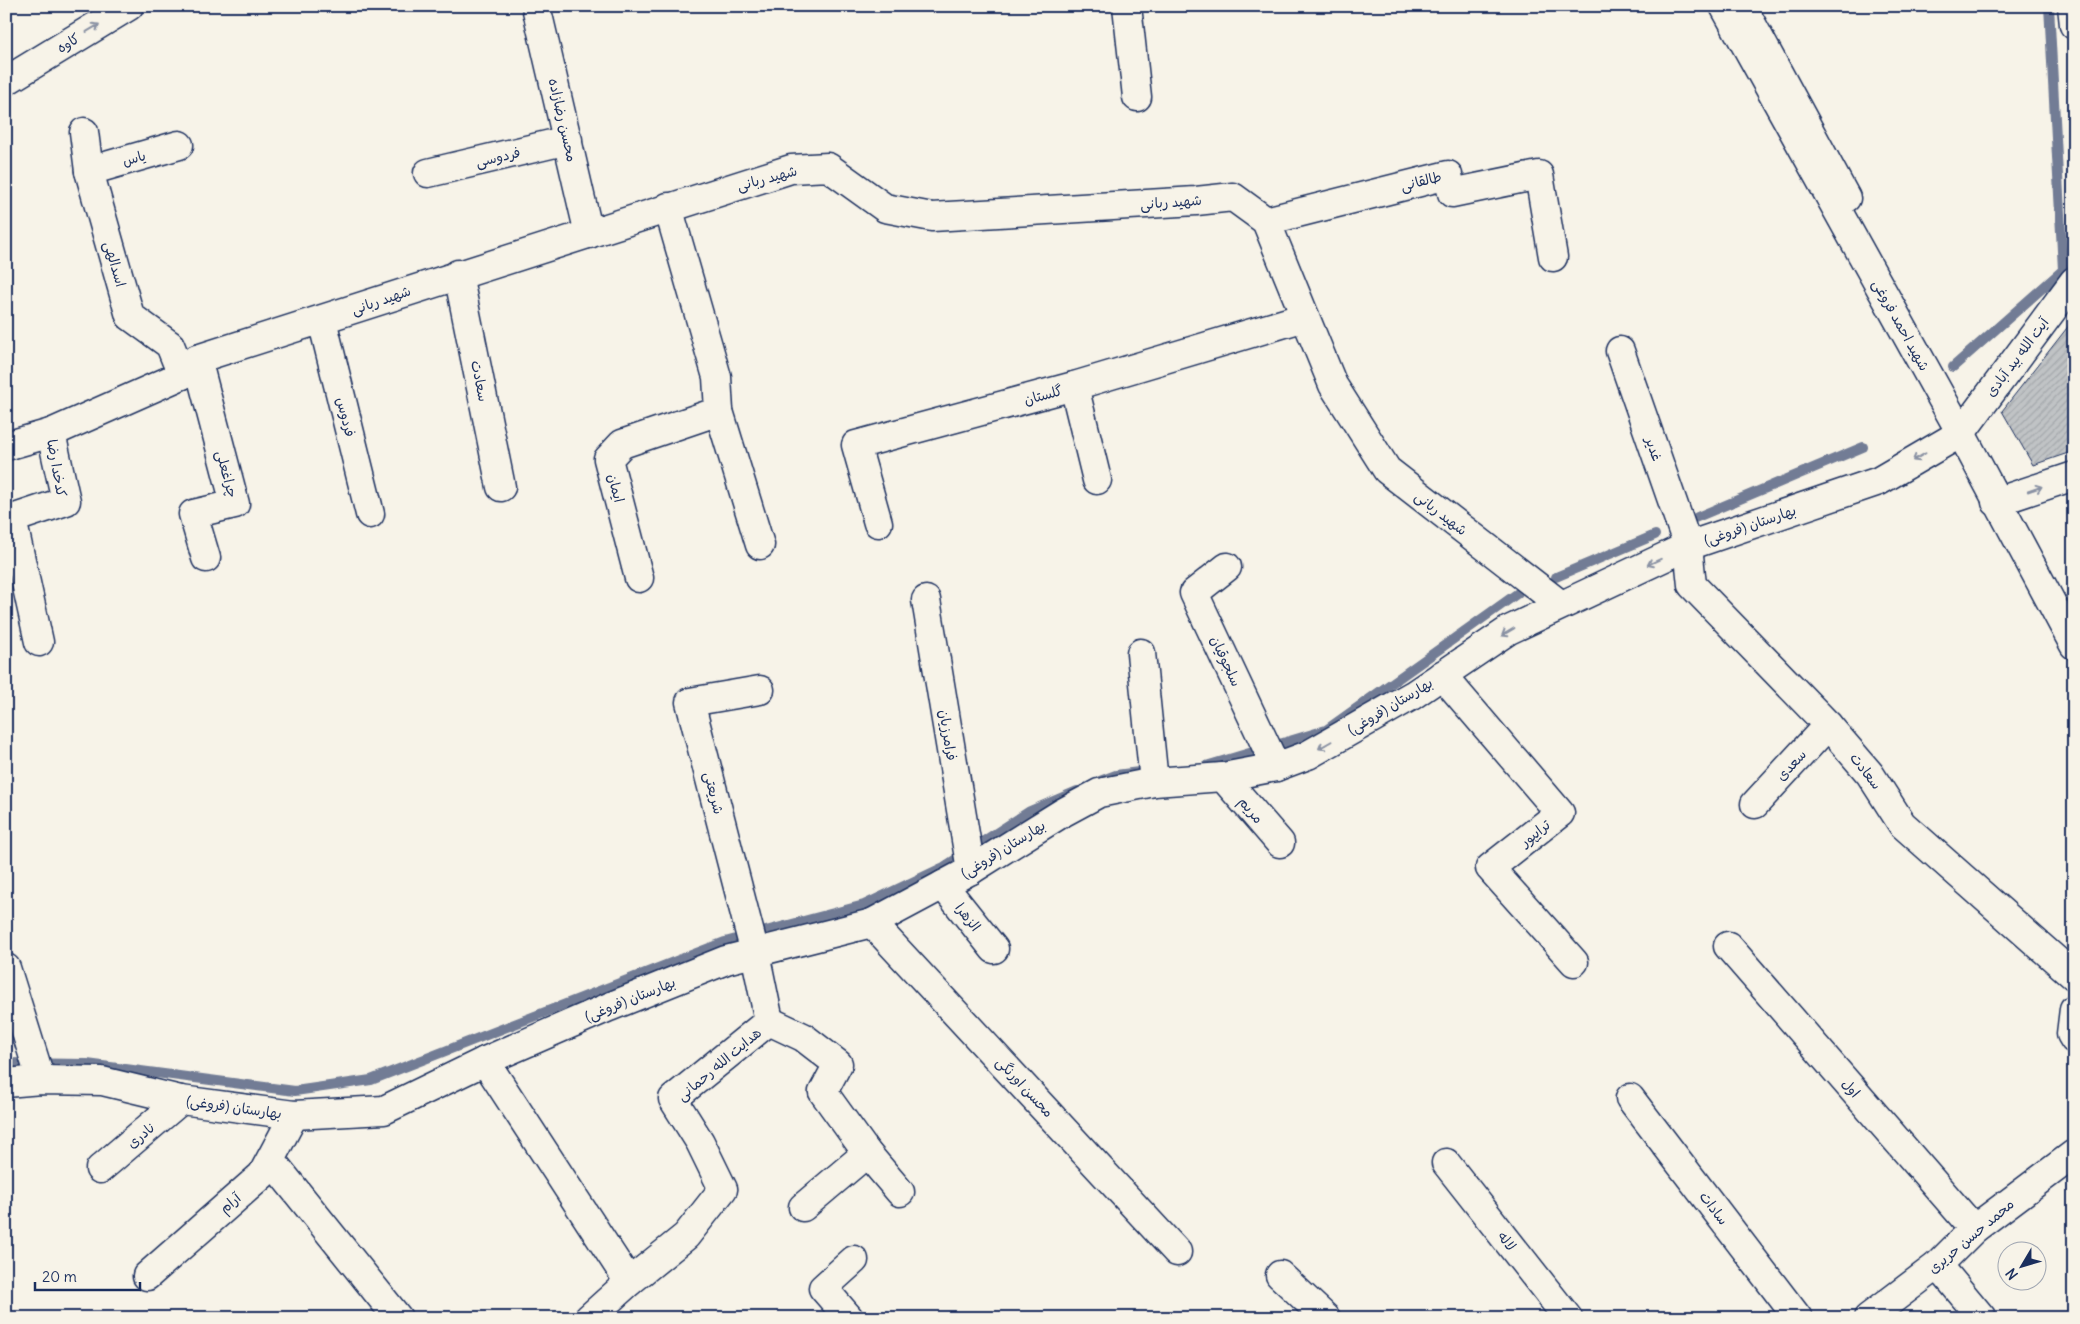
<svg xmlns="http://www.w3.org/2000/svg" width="2080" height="1324" viewBox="0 0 2080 1324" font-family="Delius,'Playpen Sans Arabic',sans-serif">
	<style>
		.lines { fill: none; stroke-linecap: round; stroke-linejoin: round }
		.stream { stroke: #727c95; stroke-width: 10 }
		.building { fill: url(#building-hatch); stroke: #1b2f5e }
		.minor-casing { stroke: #1b2f5e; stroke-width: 31 }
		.major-casing { stroke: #1b2f5e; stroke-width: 31 }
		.minor { stroke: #f7f3e8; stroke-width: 28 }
		.major { stroke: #f7f3e8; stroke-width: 28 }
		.oneway { stroke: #8991a3 }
		.labels { text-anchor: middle; stroke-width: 4; stroke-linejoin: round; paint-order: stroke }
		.street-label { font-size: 14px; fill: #1b2f5e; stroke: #f7f3e8 }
	</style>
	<defs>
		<pattern id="building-hatch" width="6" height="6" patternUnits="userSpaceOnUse" patternTransform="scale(1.25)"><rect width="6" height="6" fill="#c0c3c5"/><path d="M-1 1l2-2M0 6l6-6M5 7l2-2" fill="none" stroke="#a4a8ac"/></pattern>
	</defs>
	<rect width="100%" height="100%" fill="#f7f3e8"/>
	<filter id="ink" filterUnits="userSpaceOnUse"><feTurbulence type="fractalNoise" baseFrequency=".02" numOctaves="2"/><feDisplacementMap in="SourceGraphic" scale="10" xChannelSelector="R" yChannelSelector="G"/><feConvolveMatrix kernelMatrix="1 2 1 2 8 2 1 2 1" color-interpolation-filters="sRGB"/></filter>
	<g filter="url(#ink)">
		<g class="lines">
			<g class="stream">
				<polyline points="1953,367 2063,270 2049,6"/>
				<polyline points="1695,518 1863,447"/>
				<polyline points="1556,577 1655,535"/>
				<polyline points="1206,766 1326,730 1518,593"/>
				<polyline points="1100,781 1116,775 1139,772"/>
				<polyline points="6,1063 87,1064 295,1091 371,1080 725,942 864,905 944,867 1030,811 1077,791"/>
			</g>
		</g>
		<polygon class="building" points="2074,319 2074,451 2033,465 2002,411"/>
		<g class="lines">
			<defs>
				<g id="minor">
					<polyline points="536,6 589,234"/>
					<polyline points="1127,6 1137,97"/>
					<polyline points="1742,6 1846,198"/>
					<polyline points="2072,6 2074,25"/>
					<polyline points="84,132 89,171 130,316 170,345 182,375"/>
					<polyline points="89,171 179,145"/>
					<polyline points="428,173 568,140"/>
					<polyline points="1266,221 1448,175 1452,193 1539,175 1553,257"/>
					<polyline points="458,274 501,487"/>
					<polyline points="322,320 370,514"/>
					<polyline points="1620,351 1688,546 1692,585 1828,725 1870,774 1902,824 2074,976"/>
					<polyline points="197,359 235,504 193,514 206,558"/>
					<polyline points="1074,386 1097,480"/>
					<polyline points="719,411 760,545"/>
					<polyline points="6,446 51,433 182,375 197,359 791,169 828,167 885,208 932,217 1196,201 1233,197 1266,221 1333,385 1387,470 1561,605"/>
					<polyline points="1996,502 2074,476"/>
					<polyline points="878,523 856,445 1074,386 1305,317"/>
					<polyline points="1227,567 1194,593 1276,767"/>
					<polyline points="639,578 608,459 622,444 719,411 717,377 668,207"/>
					<polyline points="926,600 971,870"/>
					<polyline points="39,642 12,519 66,501 51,433"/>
					<polyline points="1141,653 1154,782"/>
					<polyline points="1442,675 1560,813 1490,868 1574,962"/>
					<polyline points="1223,777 1280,843"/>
					<polyline points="1755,804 1828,725"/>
					<polyline points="943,885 994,949"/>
					<polyline points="872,923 1177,1252"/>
					<polyline points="1728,946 1974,1229"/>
					<polyline points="6,968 41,1080"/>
					<polyline points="2074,1009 2071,1034 2074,1039"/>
					<polyline points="769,1021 803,1037 838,1064 823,1092 867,1153 900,1192"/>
					<polyline points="485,1061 629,1282"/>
					<polyline points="6,1083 41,1080 102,1081 181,1100 294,1115 384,1110 485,1061 609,1007 726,960 872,923 971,870 1062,813 1099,793 1154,782 1223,777 1276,767 1308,755 1413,695 1509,630 1688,546 1879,481 1961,433 2074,281"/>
					<polyline points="1630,1098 1798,1318"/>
					<polyline points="271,1160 398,1318"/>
					<polyline points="1446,1163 1568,1318"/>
					<polyline points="100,1169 181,1100"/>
					<polyline points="803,1207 867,1153"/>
					<polyline points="1938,1265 1982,1318"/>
					<polyline points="1280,1275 1326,1318"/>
					<polyline points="147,1276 262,1175 294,1115"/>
					<polyline points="589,1318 629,1282 686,1236 723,1189 700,1142 673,1099 769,1021 755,953 690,702 760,690"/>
					<polyline points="849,1318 823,1288 854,1260"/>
					<polyline points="1868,1318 1938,1265 1974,1229 2074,1154"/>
				</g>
				<g id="major">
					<polyline points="1724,6 1961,433 2074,645"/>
					<polyline points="6,81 129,6"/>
				</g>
			</defs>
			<use href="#minor" class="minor-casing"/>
			<use href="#major" class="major-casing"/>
			<use href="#minor" class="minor"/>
			<use href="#major" class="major"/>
		</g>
		<defs><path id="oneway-shaft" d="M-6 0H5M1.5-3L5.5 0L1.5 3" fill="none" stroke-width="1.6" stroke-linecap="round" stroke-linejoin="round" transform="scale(1.25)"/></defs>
		<g class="oneway">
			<use href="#oneway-shaft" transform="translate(93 28) rotate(-31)"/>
			<use href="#oneway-shaft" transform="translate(1919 457) rotate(150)"/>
			<use href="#oneway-shaft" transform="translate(2035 489) rotate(-19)"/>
			<use href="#oneway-shaft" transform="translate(1654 562) rotate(155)"/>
			<use href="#oneway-shaft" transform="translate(1508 632) rotate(149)"/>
			<use href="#oneway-shaft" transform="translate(1325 745) rotate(150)"/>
		</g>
	</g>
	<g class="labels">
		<g class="street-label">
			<text transform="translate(68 43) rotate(-31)" y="5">کاوه</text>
			<text transform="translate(563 120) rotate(77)" y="5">محسن رضازاده</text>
			<text transform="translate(498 157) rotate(-13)" y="5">فردوسی</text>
			<text transform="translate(134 158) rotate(-16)" y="5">یاس</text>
			<text transform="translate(767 178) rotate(-15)" y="5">شهید ربانی</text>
			<text transform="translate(1421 181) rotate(-14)" y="5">طالقانی</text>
			<text transform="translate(1171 202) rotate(-4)" y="5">شهید ربانی</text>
			<text transform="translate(115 264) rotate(74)" y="5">اسدالهی</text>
			<text transform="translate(381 300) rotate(-19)" y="5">شهید ربانی</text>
			<text transform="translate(1901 325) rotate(61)" y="5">شهید احمد فروغی</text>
			<text transform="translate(2017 357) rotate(-53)" y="5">آیت الله بید آبادی</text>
			<text transform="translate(480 381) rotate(79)" y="5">سعادت</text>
			<text transform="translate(1043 395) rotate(-15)" y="5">گلستان</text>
			<text transform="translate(346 417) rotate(76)" y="5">فردوس</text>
			<text transform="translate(1654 449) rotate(71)" y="5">غدیر</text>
			<text transform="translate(57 468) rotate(80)" y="5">کدخدا رضا</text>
			<text transform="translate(227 474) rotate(75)" y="5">چراغعلی</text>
			<text transform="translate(616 488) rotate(75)" y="5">ایمان</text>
			<text transform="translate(1441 513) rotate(38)" y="5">شهید ربانی</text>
			<text transform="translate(1750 525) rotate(-19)" y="5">بهارستان (فروغی)</text>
			<text transform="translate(1226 661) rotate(65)" y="5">سلجوقیان</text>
			<text transform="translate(1390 706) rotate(-31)" y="5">بهارستان (فروغی)</text>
			<text transform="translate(948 735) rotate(81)" y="5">فرامرزیان</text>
			<text transform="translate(1791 765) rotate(-47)" y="5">سعدی</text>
			<text transform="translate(1866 771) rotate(52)" y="5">سعادت</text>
			<text transform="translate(714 793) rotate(76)" y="5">شریعتی</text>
			<text transform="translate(1251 810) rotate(50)" y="5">مریم</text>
			<text transform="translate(1535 833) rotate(-38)" y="5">ترایپور</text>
			<text transform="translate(1003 849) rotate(-32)" y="5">بهارستان (فروغی)</text>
			<text transform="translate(968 917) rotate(52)" y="5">الزهرا</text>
			<text transform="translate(630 999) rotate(-22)" y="5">بهارستان (فروغی)</text>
			<text transform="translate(719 1064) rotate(-40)" y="5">هدایت الله رحمانی</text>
			<text transform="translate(1025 1087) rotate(47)" y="5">محسن اورنگی</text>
			<text transform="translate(1851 1088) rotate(49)" y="5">اول</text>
			<text transform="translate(234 1107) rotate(8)" y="5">بهارستان (فروغی)</text>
			<text transform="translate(141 1135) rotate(-40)" y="5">نادری</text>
			<text transform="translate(230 1203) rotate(-41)" y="5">آرام</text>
			<text transform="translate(1714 1208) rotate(53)" y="5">سادات</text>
			<text transform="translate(1971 1236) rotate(-40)" y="5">محمد حسن حریری</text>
			<text transform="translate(1507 1241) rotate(52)" y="5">لاله</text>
		</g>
	</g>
	<rect width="2080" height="1324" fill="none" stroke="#f7f3e8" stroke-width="25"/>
	<rect x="12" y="12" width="2055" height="1299" fill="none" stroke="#1b2f5e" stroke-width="2" filter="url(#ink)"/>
	<g transform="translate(2022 1266) rotate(232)"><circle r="24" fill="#f7f3e8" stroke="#9fa5b1"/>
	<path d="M0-4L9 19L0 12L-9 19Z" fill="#1b2f5e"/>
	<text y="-8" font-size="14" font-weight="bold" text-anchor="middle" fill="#1b2f5e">N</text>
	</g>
	<path d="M35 1282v8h105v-8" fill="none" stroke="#1b2f5e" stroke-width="2.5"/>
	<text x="42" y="1282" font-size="15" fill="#1b2f5e" stroke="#f7f3e8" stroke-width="4" paint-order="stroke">20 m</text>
</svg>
